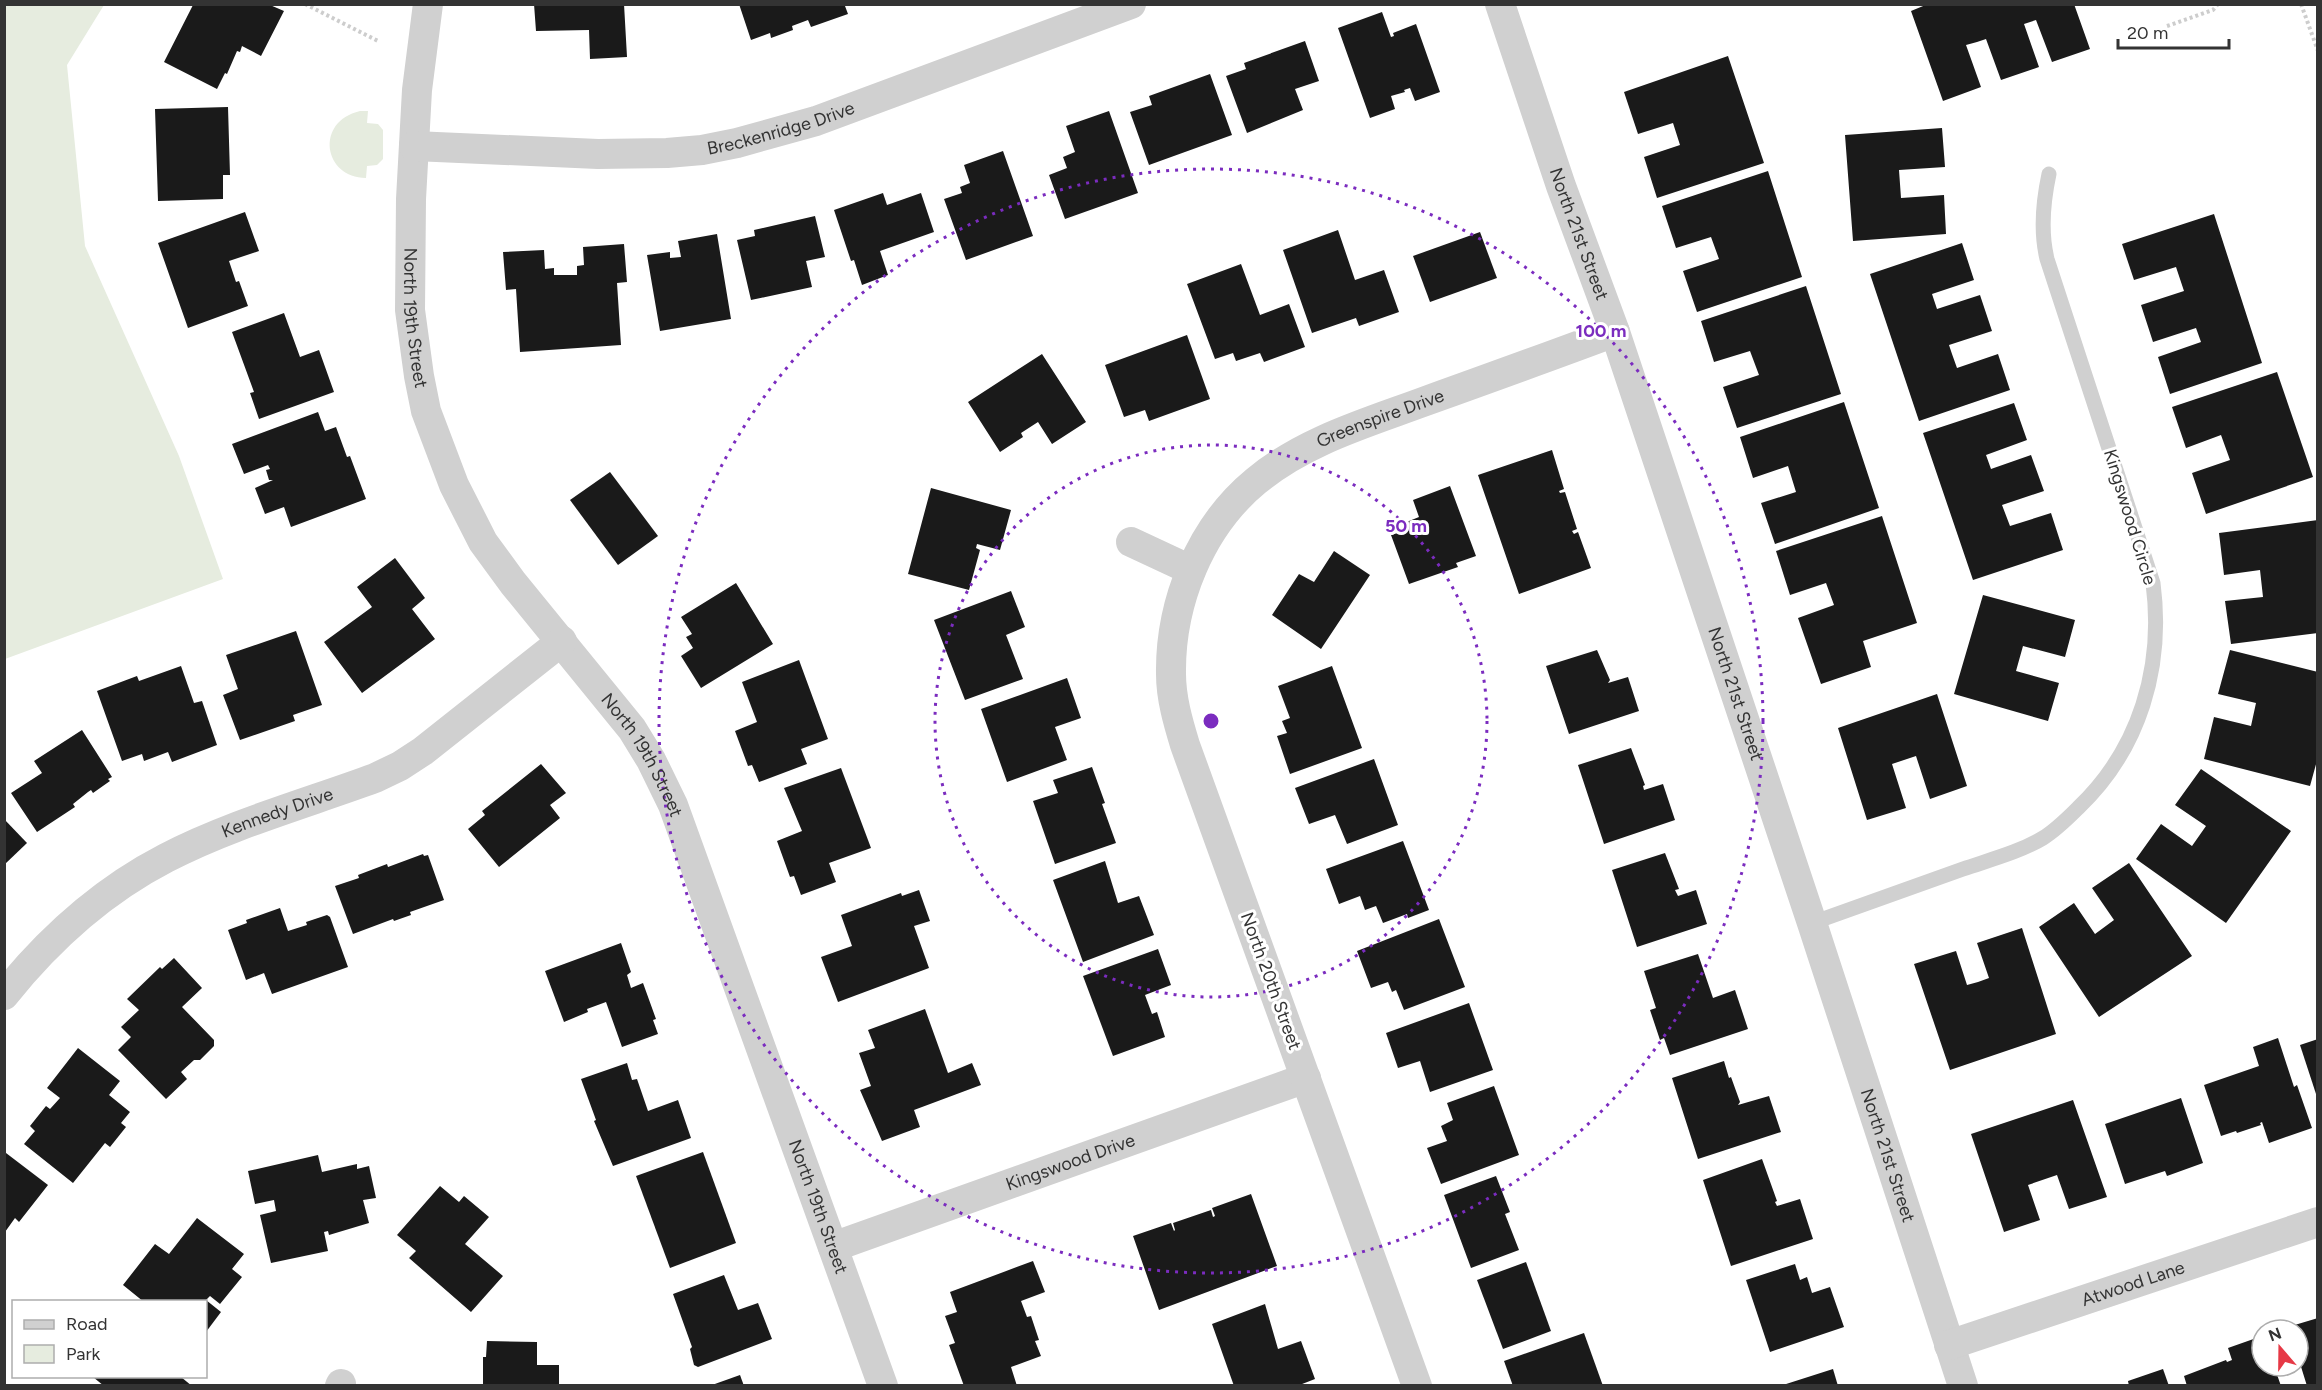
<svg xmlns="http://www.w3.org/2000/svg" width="2322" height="1390" viewBox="0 0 2322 1390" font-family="Figtree,sans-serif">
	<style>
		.green { fill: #e6ecdf }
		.building { fill: #1a1a1a }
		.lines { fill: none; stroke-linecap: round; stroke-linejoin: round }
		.path { stroke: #cdcdcd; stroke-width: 4; stroke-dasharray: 3 3; stroke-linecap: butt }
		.service { stroke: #d0d0d0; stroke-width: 15 }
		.minor { stroke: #d0d0d0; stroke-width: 30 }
		.ring { fill: none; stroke: #7b2cbf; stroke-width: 3; stroke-dasharray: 3 6 }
		.labels { text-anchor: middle; stroke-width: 6; stroke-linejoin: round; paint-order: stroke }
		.street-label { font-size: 18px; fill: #333; stroke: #fff }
		.centre { fill: #7b2cbf; stroke: #fff; stroke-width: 3 }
		.ring-label { font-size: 18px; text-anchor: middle; font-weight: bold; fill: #7b2cbf; stroke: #fff; stroke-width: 6; stroke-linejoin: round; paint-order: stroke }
	</style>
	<rect width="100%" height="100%" fill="#fff"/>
	<g class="green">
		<polygon points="5,4 104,5 67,65 85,246 179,456 223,579 5,659"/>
		<path d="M360 111H368L367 123 378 124 383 130V159L377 165 367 166 366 178C324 178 314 122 360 111Z"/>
	</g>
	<g class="building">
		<polygon points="534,4 624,4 627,57 590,59 589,30 536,31"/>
		<polygon points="739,4 849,4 849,5 845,6 848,14 811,27 808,20 792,26 793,30 771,38 770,33 751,40"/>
		<polygon points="1928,4 2074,4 2090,49 2052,62 2036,20 2024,24 2039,67 2001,80 1986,39 1977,42 1966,45 1981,87 1943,101 1911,11"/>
		<polygon points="193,5 270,5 284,11 261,56 242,46 240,52 237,51 227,74 225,73 217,89 164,62"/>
		<polygon points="1382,12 1391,37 1394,36 1393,33 1416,24 1440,92 1415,101 1410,88 1404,90 1405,92 1391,96 1395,109 1370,118 1338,28"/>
		<polygon points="1305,41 1319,81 1295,89 1303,110 1247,133 1226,76 1246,69 1244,63"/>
		<polygon points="1728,56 1764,163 1657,198 1644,157 1680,145 1673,123 1638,134 1624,92"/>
		<polygon points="1210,74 1232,135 1149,165 1130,112 1152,105 1149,96"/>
		<polygon points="228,107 230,175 223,175 223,199 158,201 155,109"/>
		<polygon points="1109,111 1138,193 1065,219 1049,175 1067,168 1063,157 1075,152 1066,126"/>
		<polygon points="1942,128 1945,167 1899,170 1901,198 1944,195 1946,234 1853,241 1845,135"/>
		<polygon points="1003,151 1033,236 966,260 944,199 962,193 960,187 970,183 964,165"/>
		<polygon points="1768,171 1802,277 1697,312 1683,271 1719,259 1711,237 1676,248 1662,206"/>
		<polygon points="883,193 887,205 921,193 934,232 880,251 888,275 862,285 854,260 851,261 834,210"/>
		<polygon points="245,212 259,251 229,261 236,282 239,281 248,306 188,328 158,243"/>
		<polygon points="2214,214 2262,363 2170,394 2158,357 2201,342 2196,328 2153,342 2141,305 2184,291 2176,267 2134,280 2122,244"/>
		<polygon points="815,216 825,257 806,261 812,287 751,300 737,240 755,236 754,230"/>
		<polygon points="1338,230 1355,280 1384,270 1399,312 1359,326 1356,318 1312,333 1283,250"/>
		<polygon points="1480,232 1497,278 1430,302 1413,256"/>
		<polygon points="717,234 731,319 660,331 647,255 670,252 670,258 681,257 678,241"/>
		<polygon points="1962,243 1974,280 1932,294 1937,309 1980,295 1992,331 1949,345 1952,354 1957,368 1998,354 2010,390 1919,421 1870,274"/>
		<polygon points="624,244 627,282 617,283 621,345 520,352 516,289 506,290 503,252 544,250 545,269 554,268 554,275 577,275 577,266 584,265 583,247"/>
		<polygon points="1241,264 1260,315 1289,304 1305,347 1264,362 1260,353 1236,361 1233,353 1215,359 1187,284"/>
		<polygon points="1806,286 1841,394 1737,428 1723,387 1759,375 1750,351 1714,362 1701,321"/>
		<polygon points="284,313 300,357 319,350 334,392 259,419 250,393 254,392 232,332"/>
		<polygon points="1187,335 1210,399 1149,421 1145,410 1124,417 1105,365"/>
		<polygon points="1042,354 1086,422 1052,444 1038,422 1021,433 1023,437 1000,452 968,402"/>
		<polygon points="2277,372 2313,477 2206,514 2192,473 2230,460 2221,435 2186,448 2172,407"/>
		<polygon points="1844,402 1879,508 1775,544 1761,503 1796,492 1788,466 1753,478 1740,437"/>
		<polygon points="2014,403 2027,440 1986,455 1991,469 2031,455 2044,491 2002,505 2010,526 2051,513 2063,550 1973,580 1923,433"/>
		<polygon points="318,412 325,431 336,427 347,457 350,456 366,499 291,527 284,507 265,514 255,488 273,480 269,480 266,470 270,469 268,465 244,474 232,444"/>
		<polygon points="1552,450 1564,489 1559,491 1560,493 1565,492 1577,529 1572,531 1574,534 1578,532 1591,568 1519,594 1478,475"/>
		<polygon points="610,472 658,536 618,565 570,500"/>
		<polygon points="1450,486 1476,556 1456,563 1458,567 1409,584 1391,535 1407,530 1404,523 1419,517 1413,500"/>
		<polygon points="931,488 1011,510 1000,550 977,544 976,548 980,550 969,590 908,574"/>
		<polygon points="1882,516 1917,623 1863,641 1871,667 1821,684 1798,618 1834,605 1826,583 1790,595 1776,551"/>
		<polygon points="2318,520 2318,633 2231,644 2225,601 2263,597 2260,570 2224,575 2219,533"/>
		<polygon points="1334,551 1370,575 1321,649 1272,615 1299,574 1314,582"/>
		<polygon points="395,558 425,598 412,609 435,639 362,693 324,642 372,607 357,587"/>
		<polygon points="736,583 773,644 701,688 681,656 693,648 686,637 692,634 681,617"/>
		<polygon points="1011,591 1025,627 1006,635 1023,679 965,700 934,620"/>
		<polygon points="1983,595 2075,620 2065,657 2023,646 2016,671 2059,683 2048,721 1954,694"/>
		<polygon points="296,631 322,705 293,715 295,721 240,740 223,695 238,689 226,655"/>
		<polygon points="1597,650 1610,680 1608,683 1628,677 1639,711 1569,734 1546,666"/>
		<polygon points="2230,650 2318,672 2318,757 2310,786 2204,759 2214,717 2251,726 2256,703 2218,694"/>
		<polygon points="799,660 828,739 801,749 807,764 759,782 752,765 748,766 735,731 757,722 742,682"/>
		<polygon points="181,666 194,703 202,701 217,745 172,762 168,752 144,761 142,754 122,761 97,691 137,676 139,681"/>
		<polygon points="1332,666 1362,748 1290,774 1277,736 1287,733 1282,721 1290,718 1278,686"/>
		<polygon points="1067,678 1081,718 1055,727 1067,760 1007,782 981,709"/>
		<polygon points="1937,694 1967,786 1930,799 1916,756 1892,764 1906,808 1867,820 1838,728"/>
		<polygon points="82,730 112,777 108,779 110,781 93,793 91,790 88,792 73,804 75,807 37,832 11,793 42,773 34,761"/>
		<polygon points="1631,748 1645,785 1643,786 1644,790 1663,784 1675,820 1604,844 1578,765"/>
		<polygon points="1374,759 1398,825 1347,844 1335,815 1309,824 1295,788"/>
		<polygon points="541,764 566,793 550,805 560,818 499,867 468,829 485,815 482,811"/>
		<polygon points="1092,767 1105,803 1102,804 1116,843 1055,864 1033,801 1058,793 1053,780"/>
		<polygon points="841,768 871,848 829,863 836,882 801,895 794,876 790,877 777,841 802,831 784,788"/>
		<polygon points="2201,769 2291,831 2226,923 2136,859 2161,824 2192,846 2206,826 2175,805"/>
		<polygon points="4,819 27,843 4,865"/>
		<polygon points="1403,841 1429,910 1408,918 1407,914 1383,923 1376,906 1365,910 1360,896 1339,904 1326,869"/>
		<polygon points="1665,853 1679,889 1675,890 1678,896 1696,890 1707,924 1637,947 1612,870"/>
		<polygon points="423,854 424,856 428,855 444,900 410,912 411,915 394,921 393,919 353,934 335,886 359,878 358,875 387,864 388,867"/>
		<polygon points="1105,861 1118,903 1139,896 1154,935 1083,962 1053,880"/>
		<polygon points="2129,863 2192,956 2099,1017 2039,927 2074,903 2095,934 2114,920 2092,888"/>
		<polygon points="919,890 930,921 914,926 929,968 838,1002 821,957 852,946 841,915 901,893 902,896"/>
		<polygon points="280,908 288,931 307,925 306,922 327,915 330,917 348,967 272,994 264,973 246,980 228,930 247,923 246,920"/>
		<polygon points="1439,919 1465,987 1404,1010 1396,990 1392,992 1388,982 1371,988 1357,951"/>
		<polygon points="2022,928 2056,1034 1950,1070 1914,964 1956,951 1967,985 1978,982 1989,978 1977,943"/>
		<polygon points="621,943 631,972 627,975 631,988 643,983 656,1019 653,1020 658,1034 622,1047 606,1002 587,1009 588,1012 564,1022 545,971"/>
		<polygon points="1158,949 1171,985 1145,995 1152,1014 1157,1012 1165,1037 1113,1056 1083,976"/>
		<polygon points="1698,954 1713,998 1735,990 1748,1029 1670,1055 1664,1038 1660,1040 1650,1010 1656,1008 1644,971"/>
		<polygon points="174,958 202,988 182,1007 214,1040 214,1046 200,1060 194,1060 181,1072 187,1079 166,1099 118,1050 131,1037 121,1027 139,1010 127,999 160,967 162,969"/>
		<polygon points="1469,1003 1493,1070 1430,1092 1420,1061 1398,1068 1386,1033"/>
		<polygon points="925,1009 948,1073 972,1063 981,1085 914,1110 920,1127 882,1141 860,1090 871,1086 859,1053 875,1048 868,1030"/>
		<polygon points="2278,1038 2294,1087 2297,1085 2312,1128 2269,1143 2262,1122 2260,1123 2261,1125 2237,1133 2236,1131 2221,1136 2204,1085 2259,1066 2253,1047"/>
		<polygon points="2318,1039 2318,1097 2317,1097 2300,1045"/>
		<polygon points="78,1048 120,1081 109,1095 130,1112 121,1123 126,1127 110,1147 105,1143 73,1183 24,1144 35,1131 30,1126 46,1106 50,1109 60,1098 47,1088"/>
		<polygon points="1724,1061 1729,1078 1731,1077 1740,1102 1738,1105 1769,1096 1781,1132 1698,1159 1672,1078"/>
		<polygon points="627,1063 632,1080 637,1079 648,1111 678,1100 691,1138 613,1166 594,1121 596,1120 581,1079"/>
		<polygon points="1494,1086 1519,1155 1441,1184 1427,1148 1447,1141 1441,1126 1453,1120 1447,1103"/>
		<polygon points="2181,1098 2203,1163 2167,1176 2165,1171 2125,1184 2105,1124"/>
		<polygon points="2073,1100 2107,1197 2069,1209 2057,1175 2028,1185 2040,1220 2004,1232 1971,1134"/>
		<polygon points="703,1152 736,1243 670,1268 636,1176"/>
		<polygon points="6,1153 48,1185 19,1222 15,1218 5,1232"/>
		<polygon points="318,1155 322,1172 357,1164 357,1169 369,1166 376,1198 363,1200 369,1223 329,1235 328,1231 324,1232 328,1251 271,1263 260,1215 276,1211 274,1200 255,1204 248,1171"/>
		<polygon points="1762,1159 1777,1201 1775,1202 1777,1206 1800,1199 1813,1239 1731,1266 1703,1180"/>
		<polygon points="1496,1176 1510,1212 1505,1214 1519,1250 1471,1268 1444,1195"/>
		<polygon points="440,1186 459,1202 464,1196 489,1217 465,1244 503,1276 471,1312 409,1258 416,1251 397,1235"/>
		<polygon points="1251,1194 1277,1266 1159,1310 1133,1236 1171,1223 1174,1231 1175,1230 1173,1223 1211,1210 1213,1217 1215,1216 1212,1208"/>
		<polygon points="197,1218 244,1254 232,1269 242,1277 220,1304 210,1296 206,1300 221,1312 206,1332 206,1302 144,1302 123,1285 155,1244 169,1254"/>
		<polygon points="1033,1261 1045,1292 1021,1301 1027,1317 1031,1316 1039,1340 1035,1341 1041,1356 1011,1367 1017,1386 964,1386 949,1345 955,1343 945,1316 957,1312 950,1292"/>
		<polygon points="1526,1262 1551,1331 1503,1349 1477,1280"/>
		<polygon points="1795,1264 1800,1280 1807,1277 1812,1293 1830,1287 1844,1327 1770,1352 1746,1280"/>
		<polygon points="724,1275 738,1310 758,1303 772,1339 698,1367 694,1365 690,1349 692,1347 673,1294"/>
		<polygon points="1265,1304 1278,1349 1301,1341 1315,1379 1297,1386 1234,1386 1212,1324"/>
		<polygon points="2318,1318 2318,1386 2307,1386 2298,1357 2298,1330 2289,1330 2288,1327"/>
		<polygon points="1584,1333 1603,1386 1513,1386 1504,1361"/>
		<polygon points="2262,1336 2262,1366 2274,1366 2281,1386 2187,1386 2184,1376 2226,1360 2227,1362 2232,1360 2228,1348"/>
		<polygon points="487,1341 537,1342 537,1365 559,1365 559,1386 483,1386 483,1357 486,1357"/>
		<polygon points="1833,1369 1838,1386 1783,1386 1783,1385"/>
		<polygon points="2163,1369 2169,1386 2129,1386 2128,1381"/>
		<polygon points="740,1375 744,1386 712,1386 712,1385"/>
		<polygon points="93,1377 181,1377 192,1386 104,1386"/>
	</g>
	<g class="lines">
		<g class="path">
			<polyline points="305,4 378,41"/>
			<polyline points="2301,4 2318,51"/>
			<polyline points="2167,26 2213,10 2218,4"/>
		</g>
		<path class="service" d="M1812 923C1862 905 1912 887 1963 869 1989 860 2020 852 2043 838 2056 830 2067 819 2078 808 2140 749 2164 667 2153 583L2047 259C2040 230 2043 202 2049 174"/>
		<g class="minor">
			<path id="s1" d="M428 4 417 90 411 199 410 310 419 376 426 411 454 485 483 542 513 583 632 729 651 760 673 805 883 1386"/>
			<path id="s2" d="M1500 4 1561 186 1615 332 1812 923 1963 1386"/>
			<path id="s3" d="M414 146 598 154 667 153 702 150 737 143 816 121 1131 4"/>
			<polyline points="1131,542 1191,570"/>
			<path id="s4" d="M4 995C49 939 102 891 166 858 229 825 307 803 375 778L400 766 423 751 562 641"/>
			<path id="s5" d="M833 1247 1306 1078"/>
			<path id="s6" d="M1949 1345 2318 1222"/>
			<polyline points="340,1386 341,1384"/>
			<path id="s7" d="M1417 1386 1185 745C1178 722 1171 698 1171 674 1170 603 1200 527 1256 481 1304 441 1366 423 1423 402 1487 379 1551 356 1615 332"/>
		</g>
	</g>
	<g class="ring">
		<circle cx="1211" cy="721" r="276"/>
		<circle cx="1211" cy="721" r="552"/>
	</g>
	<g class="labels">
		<g class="street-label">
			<text dy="6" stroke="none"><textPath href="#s3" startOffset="370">Breckenridge Drive</textPath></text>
			<text dy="6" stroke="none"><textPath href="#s2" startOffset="243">North 21st Street</textPath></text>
			<text dy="6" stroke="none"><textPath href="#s1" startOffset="315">North 19th Street</textPath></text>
			<text dy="6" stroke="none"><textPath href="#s7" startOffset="1112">Greenspire Drive</textPath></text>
			<text transform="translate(2130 517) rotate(73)" y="6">Kingswood Circle</text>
			<text dy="6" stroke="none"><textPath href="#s2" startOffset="729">North 21st Street</textPath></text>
			<text dy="6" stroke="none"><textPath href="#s1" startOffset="819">North 19th Street</textPath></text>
			<text dy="6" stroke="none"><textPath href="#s4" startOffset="334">Kennedy Drive</textPath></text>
			<text transform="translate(1271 981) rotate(70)" y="6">North 20th Street</text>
			<text dy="6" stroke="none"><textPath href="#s2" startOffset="1215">North 21st Street</textPath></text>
			<text dy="6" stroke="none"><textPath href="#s5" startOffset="252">Kingswood Drive</textPath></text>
			<text dy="6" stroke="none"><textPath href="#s1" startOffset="1305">North 19th Street</textPath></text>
			<text dy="6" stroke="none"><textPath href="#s6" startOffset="194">Atwood Lane</textPath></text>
		</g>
	</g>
	<circle cx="1211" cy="721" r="9" class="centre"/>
	<g class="ring-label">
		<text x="1601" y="337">100 m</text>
		<text x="1406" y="532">50 m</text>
	</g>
	<rect width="2322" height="1390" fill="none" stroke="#333333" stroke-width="12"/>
	<rect x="12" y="1300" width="195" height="78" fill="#ffffff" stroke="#adadad" stroke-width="1.5"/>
	<rect x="24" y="1320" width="30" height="9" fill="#d0d0d0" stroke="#adadad" stroke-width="1.5"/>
	<text x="66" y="1330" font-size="18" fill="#333333">Road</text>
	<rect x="24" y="1345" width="30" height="18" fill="#e6ecdf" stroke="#adadad" stroke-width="1.5"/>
	<text x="66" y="1360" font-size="18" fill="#333333">Park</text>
	<g transform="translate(2280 1348) rotate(340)"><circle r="28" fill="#ffffff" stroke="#adadad" stroke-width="1.5"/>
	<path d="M0-4.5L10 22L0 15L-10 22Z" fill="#e63946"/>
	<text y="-9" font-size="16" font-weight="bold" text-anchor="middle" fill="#333333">N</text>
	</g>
	<path d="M2118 39v9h111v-9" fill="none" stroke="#333333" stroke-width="3"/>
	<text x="2127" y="39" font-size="18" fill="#333333" stroke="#ffffff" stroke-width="4.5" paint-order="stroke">20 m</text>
</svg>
